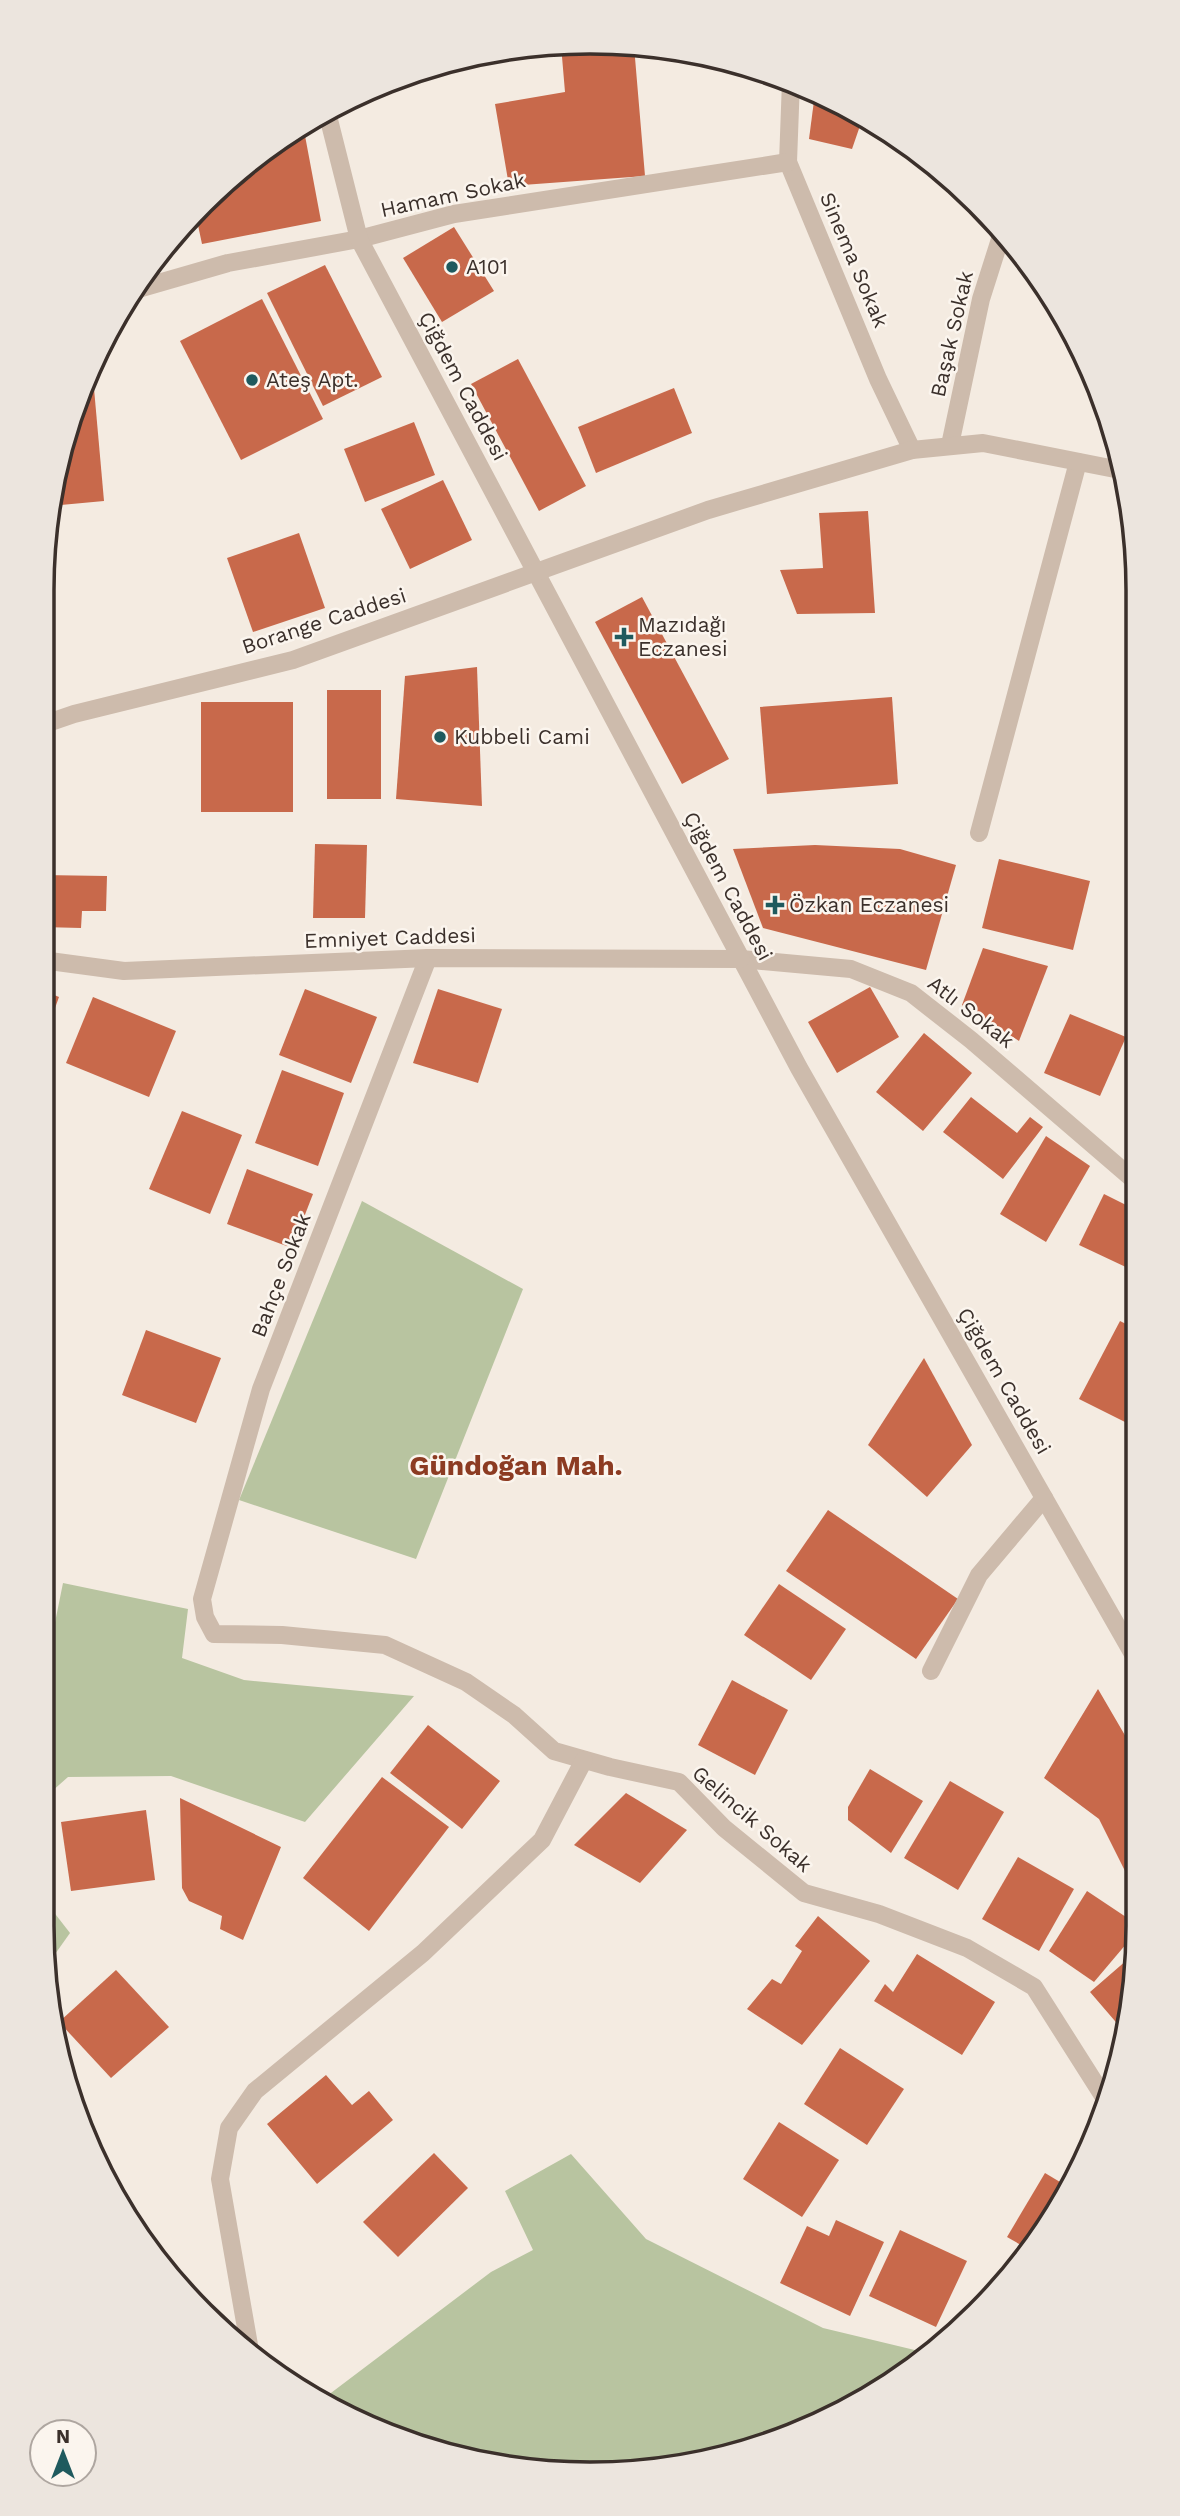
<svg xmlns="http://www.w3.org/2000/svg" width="1180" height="2516" viewBox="0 0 1180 2516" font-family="'Work Sans',sans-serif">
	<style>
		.green { fill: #b8c4a0 }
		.building { fill: #c8694b }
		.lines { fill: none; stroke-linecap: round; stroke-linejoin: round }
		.minor { stroke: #cdbbac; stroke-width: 18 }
		.tertiary { stroke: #cdbbac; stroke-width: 18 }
		.poi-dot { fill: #1f5a5e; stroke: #fbf5ee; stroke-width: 2.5 }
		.labels { text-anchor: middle; stroke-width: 5; stroke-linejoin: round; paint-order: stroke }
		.street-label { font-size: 21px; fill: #3b302b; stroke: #fbf5ee }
		.poi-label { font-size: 21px; fill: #3b302b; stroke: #fbf5ee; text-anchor: start }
		.district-label { font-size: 28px; font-weight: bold; fill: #8c3b22; stroke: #fbf5ee }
		.rim { fill: none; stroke: #3b302b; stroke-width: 3.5 }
	</style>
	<rect width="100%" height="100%" fill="#f4ebe1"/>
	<g class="green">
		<polygon points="362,1201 523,1289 416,1559 239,1500"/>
		<polygon points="63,1583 188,1609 182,1658 244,1680 414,1696 305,1822 171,1776 68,1777 42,1800 42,1662 47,1662"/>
		<polygon points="42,1897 70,1933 48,1964 42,1926"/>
		<polygon points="571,2154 646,2239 823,2328 923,2352 864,2401 766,2445 662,2469 483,2464 319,2402 491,2272 533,2250 505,2191"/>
	</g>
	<g class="building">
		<polygon points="590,42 634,46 645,176 509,186 495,104 565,92 561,45"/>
		<polygon points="815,93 862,120 852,149 809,139"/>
		<polygon points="303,125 321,221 202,244 195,211 202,203 285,135"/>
		<polygon points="454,227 494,291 442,322 403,258"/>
		<polygon points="325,265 382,377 323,406 267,293"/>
		<polygon points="262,299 323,419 241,460 180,341"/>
		<polygon points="518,359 586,486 539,511 471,384"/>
		<polygon points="92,366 104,501 50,506 52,483 84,381"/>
		<polygon points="674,388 692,433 596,473 578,427"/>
		<polygon points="414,422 435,475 365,502 344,449"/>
		<polygon points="443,480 472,540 410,569 381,509"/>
		<polygon points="868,511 875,613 797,614 780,570 823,568 819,513"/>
		<polygon points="299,533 325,608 253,632 227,558"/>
		<polygon points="642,597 729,759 682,784 595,622"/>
		<polygon points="477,667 482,806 396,799 405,676"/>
		<rect x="327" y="690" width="54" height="109"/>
		<polygon points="892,697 898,784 767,794 760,707"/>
		<rect x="201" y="702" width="92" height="110"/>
		<polygon points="315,844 367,845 365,918 313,918"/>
		<polygon points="815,845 900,849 956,865 926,970 763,928 733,849"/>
		<polygon points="999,859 1090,881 1073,950 982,928"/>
		<polygon points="42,875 107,876 106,911 82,911 81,928 42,927"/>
		<polygon points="983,948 1048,966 1019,1041 962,1005"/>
		<polygon points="870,987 899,1037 837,1073 808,1022"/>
		<polygon points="305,989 377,1017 351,1083 279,1055"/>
		<polygon points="438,989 502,1009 478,1083 413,1063"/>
		<polygon points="42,990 59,997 42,1044"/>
		<polygon points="93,997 176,1031 149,1097 66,1063"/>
		<polygon points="1070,1014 1126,1037 1100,1096 1044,1073"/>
		<polygon points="924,1033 972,1073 923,1131 876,1092"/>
		<polygon points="282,1070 344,1093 318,1166 255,1143"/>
		<polygon points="971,1097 1017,1133 1030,1117 1043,1127 1003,1179 943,1132"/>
		<polygon points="182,1111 242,1135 210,1214 149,1189"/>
		<polygon points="1046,1136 1090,1166 1046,1242 1000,1214"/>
		<polygon points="247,1169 313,1194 292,1248 227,1224"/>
		<polygon points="1104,1194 1136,1210 1136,1256 1130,1269 1079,1245"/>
		<polygon points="1120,1321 1136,1329 1136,1414 1131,1425 1079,1399"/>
		<polygon points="146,1330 221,1358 196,1423 122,1395"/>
		<polygon points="924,1358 972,1445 927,1497 868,1445"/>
		<polygon points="828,1510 958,1599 916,1659 786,1571"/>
		<polygon points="779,1584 846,1629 811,1680 744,1635"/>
		<polygon points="732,1680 788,1710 755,1775 698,1745"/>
		<polygon points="1098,1689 1137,1756 1138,1857 1127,1875 1099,1819 1044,1778"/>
		<polygon points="428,1725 500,1781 462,1829 390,1773"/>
		<polygon points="870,1769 923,1801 891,1853 848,1820 848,1807"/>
		<polygon points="382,1777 449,1827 369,1931 303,1878"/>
		<polygon points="950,1781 1004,1812 958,1890 904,1858"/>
		<polygon points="626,1793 687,1830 640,1883 574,1845"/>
		<polygon points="180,1798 281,1847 243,1940 220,1929 222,1916 189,1901 182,1888"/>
		<polygon points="146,1810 155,1880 71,1891 61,1822"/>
		<polygon points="1018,1857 1074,1889 1039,1951 982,1919"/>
		<polygon points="1087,1891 1138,1925 1138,1930 1094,1982 1049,1951"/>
		<polygon points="818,1916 870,1961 802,2045 747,2009 772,1979 781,1984 802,1951 795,1946"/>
		<polygon points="1135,1953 1127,2033 1127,2035 1090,1992"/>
		<polygon points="917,1954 995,2002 962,2055 874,2001 885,1984 893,1992"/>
		<polygon points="116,1970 169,2027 111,2078 59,2022"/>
		<polygon points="840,2048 904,2089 867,2145 804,2104"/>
		<polygon points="326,2075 352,2105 369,2091 393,2120 317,2184 267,2124"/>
		<polygon points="779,2122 839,2160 802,2217 743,2179"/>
		<polygon points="434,2153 468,2188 398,2257 363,2222"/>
		<polygon points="1045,2173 1065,2185 1026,2248 1007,2237"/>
		<polygon points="836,2220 884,2242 850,2316 780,2283 807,2226 829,2236"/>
		<polygon points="900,2230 967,2261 936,2327 869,2296"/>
	</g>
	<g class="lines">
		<g class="minor">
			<polyline points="791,81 788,162 878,379 912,450"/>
			<polyline points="131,291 228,263 359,239 454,214 788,162"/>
			<polyline points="950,445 981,299 1002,233"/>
			<polyline points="979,833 1078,462"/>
			<polyline points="428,958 261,1389 202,1599 205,1617 214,1634 282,1635 385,1645 466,1682 514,1715 554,1751 610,1767 679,1782 724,1828 804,1893 879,1914 967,1948 1034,1987 1107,2102"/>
			<polyline points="741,959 851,969 911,993 971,1040 1135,1181"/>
			<polyline points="931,1671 979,1575 1044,1498"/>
			<polyline points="249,2345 220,2179 229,2128 255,2091 423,1953 542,1840 584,1760"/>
		</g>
		<g class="tertiary">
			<polyline points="327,112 359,239 799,1068 1137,1661"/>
			<polyline points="42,725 74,714 293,660 708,510 912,450 983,443 1120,470"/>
			<polyline points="42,960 124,971 428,958 741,959"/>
		</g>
	</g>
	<g class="poi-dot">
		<circle cx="452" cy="267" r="7"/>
		<circle cx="252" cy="380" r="7"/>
		<path d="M620.5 626.5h7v7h7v7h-7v7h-7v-7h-7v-7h7z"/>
		<circle cx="440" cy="737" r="7"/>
		<path d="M771.5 894.5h7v7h7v7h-7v7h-7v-7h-7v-7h7z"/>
	</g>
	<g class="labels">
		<g class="street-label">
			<text transform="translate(453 195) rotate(-12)" y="7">Hamam Sokak</text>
			<text transform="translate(854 260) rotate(67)" y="7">Sinema Sokak</text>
			<text transform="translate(952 334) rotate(-77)" y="7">Başak Sokak</text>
			<text transform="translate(463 386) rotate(62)" y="7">Çiğdem Caddesi</text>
			<text transform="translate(324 621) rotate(-18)" y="7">Borange Caddesi</text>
			<text transform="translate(728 886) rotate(62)" y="7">Çiğdem Caddesi</text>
			<text transform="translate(390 938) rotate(-2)" y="7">Emniyet Caddesi</text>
			<text transform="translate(971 1012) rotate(38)" y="7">Atlı Sokak</text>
			<text transform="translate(281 1275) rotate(-69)" y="7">Bahçe Sokak</text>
			<text transform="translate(1004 1381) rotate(60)" y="7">Çiğdem Caddesi</text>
			<text transform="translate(752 1819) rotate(41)" y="7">Gelincik Sokak</text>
		</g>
		<g class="poi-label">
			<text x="466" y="274">A101</text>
			<text x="266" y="387">Ateş Apt.</text>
			<text x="638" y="632">Mazıdağı<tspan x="638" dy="24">Eczanesi</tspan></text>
			<text x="454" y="744">Kubbeli Cami</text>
			<text x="789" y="912">Özkan Eczanesi</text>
		</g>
		<g class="district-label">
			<text x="516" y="1475">Gündoğan Mah.</text>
		</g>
	</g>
	<path d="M0 0H1180V2516H0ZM590 54H590A536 536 0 0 1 1126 590V1926A536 536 0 0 1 590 2462H590A536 536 0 0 1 54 1926V590A536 536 0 0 1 590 54Z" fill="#ece5de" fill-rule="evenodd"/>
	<path class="rim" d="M590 54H590A536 536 0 0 1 1126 590V1926A536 536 0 0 1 590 2462H590A536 536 0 0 1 54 1926V590A536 536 0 0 1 590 54Z"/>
	<g transform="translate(63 2453)"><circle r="33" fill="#fbf5ee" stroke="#aea6a0" stroke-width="2"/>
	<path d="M0-5L12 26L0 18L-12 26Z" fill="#1f5a5e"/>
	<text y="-10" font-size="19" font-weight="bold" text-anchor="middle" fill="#3b302b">N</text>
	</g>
</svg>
